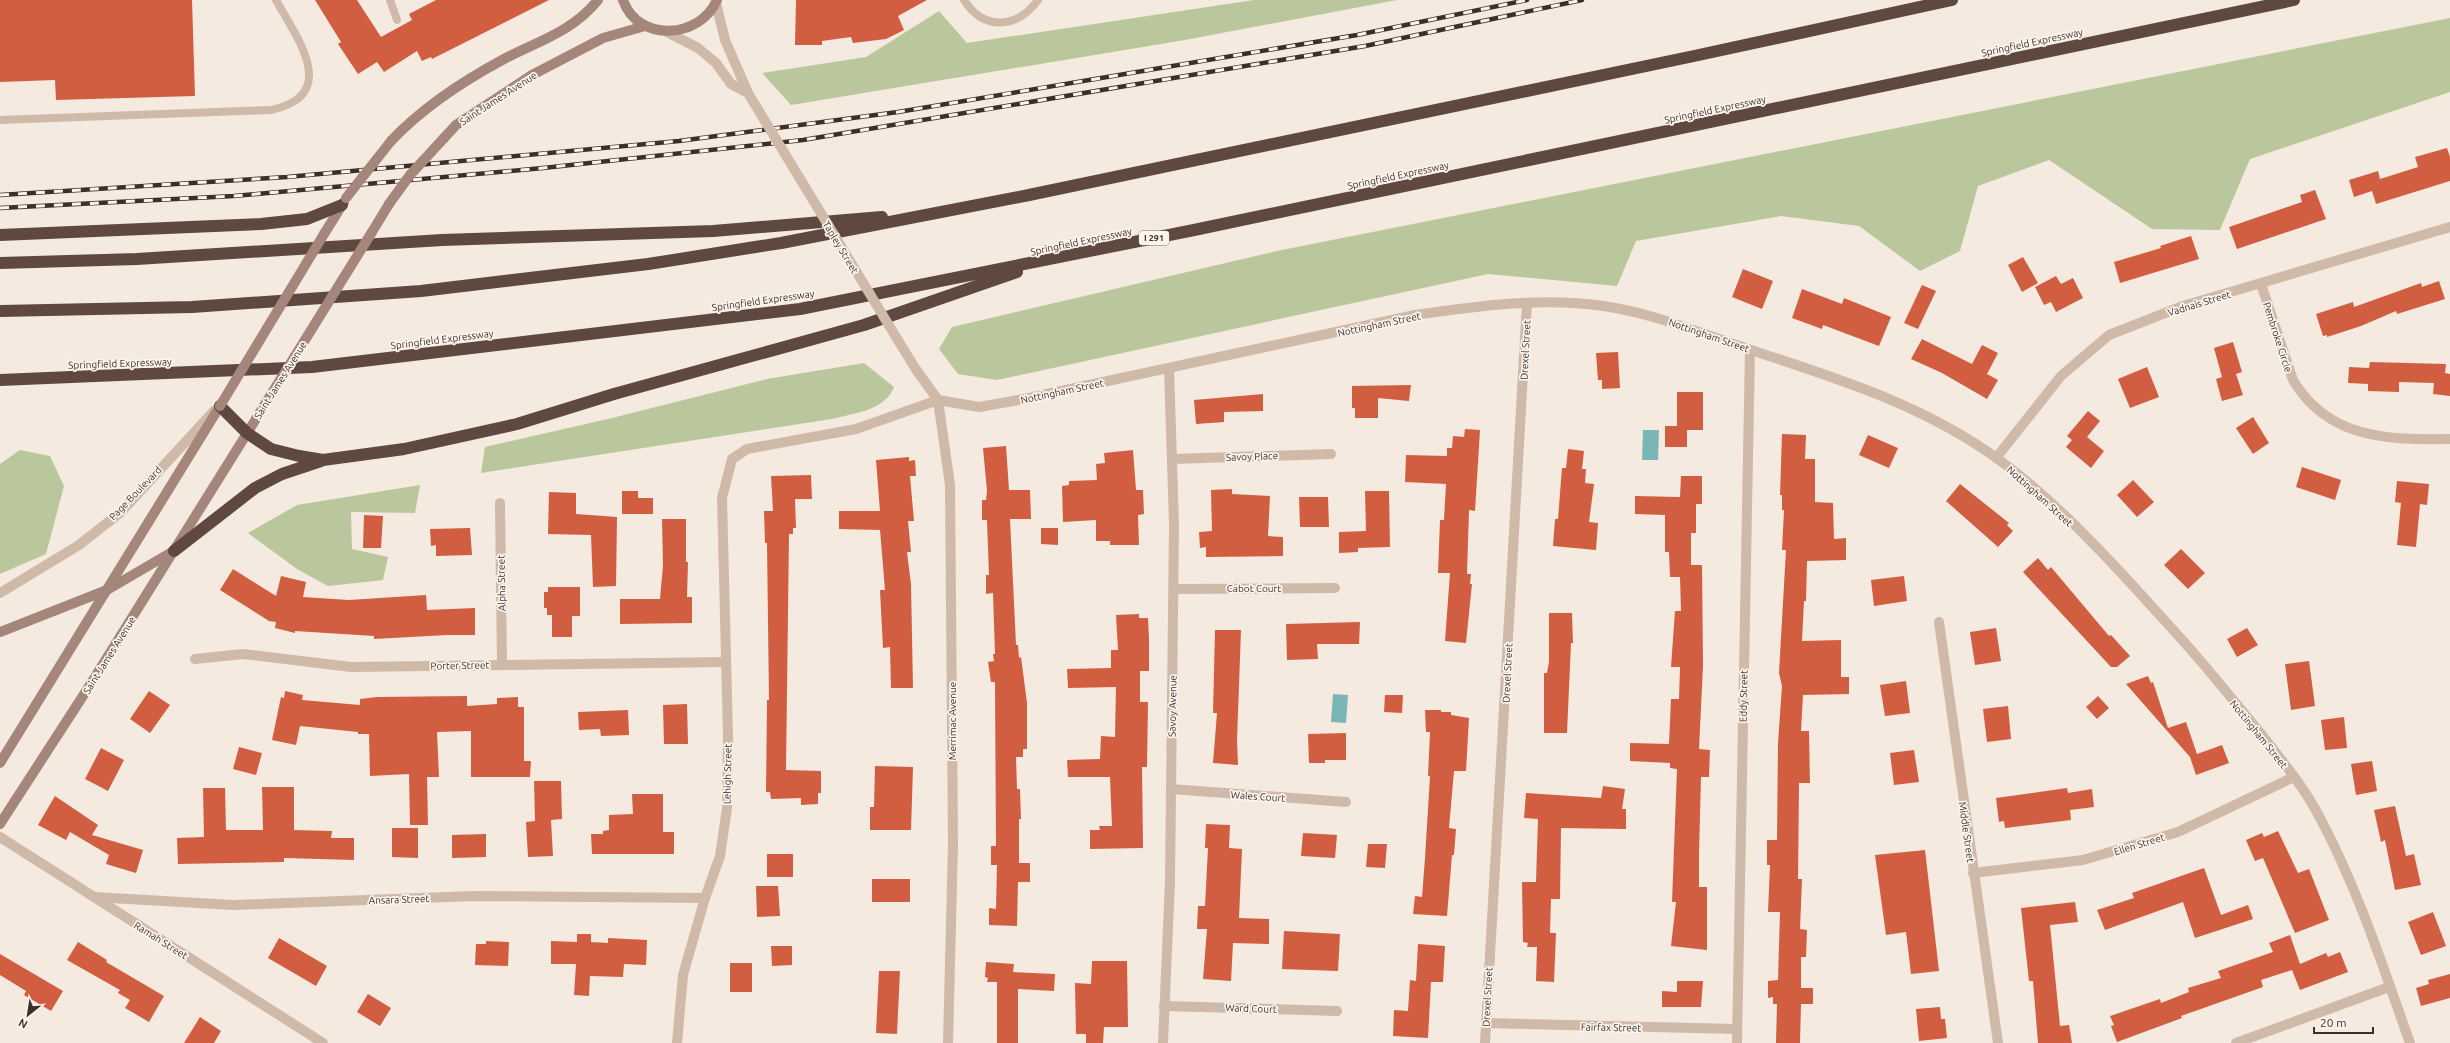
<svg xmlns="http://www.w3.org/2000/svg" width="2450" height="1043" viewBox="0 0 2450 1043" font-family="Ubuntu,sans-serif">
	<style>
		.green { fill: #bac79d }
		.water { fill: #7bb6b6 }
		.building { fill: #d15e41 }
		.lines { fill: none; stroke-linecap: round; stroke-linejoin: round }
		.service { stroke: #cfb9a9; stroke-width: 8 }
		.minor { stroke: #cfb9a9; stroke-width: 10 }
		.tertiary { stroke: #cfb9a9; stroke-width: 10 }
		.secondary { stroke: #a4877a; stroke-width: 10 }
		.motorway { stroke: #5e4840; stroke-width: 12 }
		.rail-casing { stroke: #3c2f2a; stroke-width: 4.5 }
		.rail { stroke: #fcf4ed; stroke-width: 3; stroke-dasharray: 9; stroke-linecap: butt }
		.tertiary-bridge { stroke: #cfb9a9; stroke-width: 10 }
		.secondary-bridge { stroke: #a4877a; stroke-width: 10 }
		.labels { text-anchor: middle; stroke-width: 3.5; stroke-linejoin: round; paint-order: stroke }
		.shield { fill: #fcf4ed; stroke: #766a64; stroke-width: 1 }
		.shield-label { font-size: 9px; font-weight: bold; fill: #3c2f2a }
		.street-label { font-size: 10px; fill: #3c2f2a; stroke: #fcf4ed }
	</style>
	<rect width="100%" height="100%" fill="#f5eadf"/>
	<g class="green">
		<polygon points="1254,0 1397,0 1185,40 791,105 762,73 866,57 939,11 967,43"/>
		<polygon points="2450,18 2450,92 2250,159 2220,230 2152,229 2049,160 1978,186 1960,251 1920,271 1859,226 1781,216 1636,241 1617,286 1488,274 997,380 958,374 939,349 952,327 1277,251"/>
		<path d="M864 363 894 387C885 411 854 413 832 419L481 473 485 447 612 418 767 379Z"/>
		<polygon points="20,450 50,456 64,486 46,554 0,574 0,464"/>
		<polygon points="420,485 415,513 351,512 352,549 388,557 383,580 328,586 297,569 248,533 297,505"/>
	</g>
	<g class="water">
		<polygon points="1643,430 1659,430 1658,460 1642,460"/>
		<polygon points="1333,694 1348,695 1346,723 1331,722"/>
	</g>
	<g class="building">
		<polygon points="0,0 192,0 195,96 56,100 55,80 0,82"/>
		<polygon points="315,0 357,0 381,37 412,20 409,14 436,0 549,0 432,59 431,57 422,61 417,51 384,72 377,62 358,74 338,44 341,42"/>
		<polygon points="796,0 927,0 898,16 904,30 886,39 853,43 851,37 822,41 822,45 795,45"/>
		<polygon points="2447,148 2450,157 2450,181 2376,204 2372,191 2354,197 2349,180 2378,171 2380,179 2418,167 2415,157"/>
		<polygon points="2315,190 2326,219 2237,249 2229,227 2302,202 2300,195"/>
		<polygon points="2191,236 2199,259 2120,283 2114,262 2161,248 2160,246"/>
		<polygon points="2023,257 2038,283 2022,292 2008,265"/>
		<polygon points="1743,269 1773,281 1762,309 1732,297"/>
		<polygon points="2056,276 2061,284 2073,278 2083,298 2056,312 2051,302 2044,305 2035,287"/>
		<polygon points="2439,281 2445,299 2397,314 2396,311 2361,326 2327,337 2327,335 2323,336 2316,314 2353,302 2354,307 2421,283 2422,287"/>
		<polygon points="1922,285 1936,291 1918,329 1904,323"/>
		<polygon points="1802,289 1842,304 1844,298 1891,317 1879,346 1823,325 1822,329 1792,318"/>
		<polygon points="1922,339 1972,364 1982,345 1998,353 1987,374 1998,380 1987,399 1942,373 1911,359"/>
		<polygon points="2233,342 2242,372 2236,374 2243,395 2222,401 2216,379 2222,377 2214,348"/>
		<polygon points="1618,352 1620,388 1602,389 1602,380 1598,380 1596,353"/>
		<polygon points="2370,362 2446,364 2445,373 2450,374 2450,396 2433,394 2434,383 2399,382 2399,392 2368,391 2368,384 2348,383 2349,367 2369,368"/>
		<polygon points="2147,367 2159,397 2130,408 2118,379"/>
		<polygon points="1411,385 1409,401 1378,398 1378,418 1355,418 1355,408 1352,408 1352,386"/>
		<polygon points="1677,392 1703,392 1703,430 1687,430 1687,447 1665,447 1665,426 1677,426"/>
		<polygon points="1263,394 1263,411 1224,412 1224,422 1196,424 1194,400"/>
		<polygon points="2088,411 2100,421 2087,437 2104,451 2091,468 2066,447 2072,440 2067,436"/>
		<polygon points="2253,417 2269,443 2253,454 2236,428"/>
		<polygon points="1465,429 1480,430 1475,511 1469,510 1467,574 1471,574 1470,584 1472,584 1466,643 1445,641 1450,573 1438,573 1440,520 1444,520 1446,484 1405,482 1406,455 1447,456 1447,448 1452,448 1453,436 1464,437"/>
		<polygon points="1782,434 1806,435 1805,459 1815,459 1815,502 1833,503 1834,539 1846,538 1846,560 1807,561 1806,601 1804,601 1802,641 1841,640 1841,677 1849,677 1849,694 1803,695 1801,731 1809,731 1810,783 1799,783 1798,879 1802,879 1800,929 1807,930 1806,957 1801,957 1801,988 1813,988 1813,1004 1801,1004 1800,1043 1776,1043 1777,1004 1773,1004 1773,997 1768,998 1768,981 1778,980 1780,912 1768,912 1770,865 1767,865 1767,840 1777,840 1778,743 1782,686 1779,673 1786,550 1782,550 1784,510 1782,510 1782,495 1780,495"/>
		<polygon points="1868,435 1898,448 1889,468 1859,455"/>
		<polygon points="1006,446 1009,490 1030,490 1031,519 1010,519 1016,645 1018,645 1019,658 1021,657 1027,703 1027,749 1023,749 1023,757 1016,757 1017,789 1020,789 1021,819 1019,819 1019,863 1030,863 1030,882 1018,882 1017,926 989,925 989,908 996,909 997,865 991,865 991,846 996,846 995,682 991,682 988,662 994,661 993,654 995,654 993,593 986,594 986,575 989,575 987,520 982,520 982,500 986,500 987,491 983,448"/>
		<polygon points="1568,449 1584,451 1582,469 1586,469 1585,483 1594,484 1589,522 1598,523 1596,550 1553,546 1555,519 1558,519 1562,468 1566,468"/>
		<polygon points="1133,450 1136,490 1143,490 1144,514 1138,515 1139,545 1110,545 1110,541 1096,541 1096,520 1063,522 1062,486 1069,485 1069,481 1097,480 1096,464 1105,463 1104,453"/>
		<polygon points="909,457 909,461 915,460 916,476 910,476 914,521 908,521 911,552 907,552 911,584 913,688 891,688 890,647 883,648 880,590 885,590 880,530 839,529 839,511 880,511 876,460"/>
		<polygon points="2302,467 2341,480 2335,500 2296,487"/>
		<polygon points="811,475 812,499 795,499 796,528 793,528 793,534 789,534 786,770 821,771 821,793 818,793 818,804 801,805 801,798 771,799 770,792 766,792 767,700 769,700 767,543 765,543 764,511 773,511 771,476"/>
		<polygon points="1681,476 1702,476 1702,504 1696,504 1696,533 1691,533 1691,565 1702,565 1703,665 1699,749 1710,750 1709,777 1701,777 1699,854 1699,887 1707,887 1707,950 1671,946 1676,902 1672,902 1677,769 1670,768 1670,763 1630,761 1630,743 1669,744 1671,699 1679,699 1680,667 1671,667 1675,611 1681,611 1680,577 1670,577 1669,552 1665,552 1665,515 1635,514 1635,496 1680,497"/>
		<polygon points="2133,480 2154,502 2137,517 2117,495"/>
		<polygon points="2397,481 2429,484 2427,505 2420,504 2416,547 2397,545 2401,503 2395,502"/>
		<polygon points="1960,484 2009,523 2007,525 2013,531 1998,547 1946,501"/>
		<polygon points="1232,489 1232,494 1270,496 1268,536 1283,537 1283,556 1206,557 1206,547 1200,548 1199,532 1212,531 1211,490"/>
		<polygon points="622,491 638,491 638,498 653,498 653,514 622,514"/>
		<polygon points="1365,491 1389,491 1390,547 1358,548 1358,552 1339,553 1339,532 1366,531"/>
		<polygon points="549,492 576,493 576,514 617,517 616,586 593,587 591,535 548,534"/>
		<polygon points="1299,497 1328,497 1329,527 1300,527"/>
		<polygon points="364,515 383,516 381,548 363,548"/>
		<polygon points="662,519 686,519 686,562 688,562 687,597 692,597 692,623 620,624 620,599 660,599 663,565"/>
		<polygon points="470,528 472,555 436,556 436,545 431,546 430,529"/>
		<polygon points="1041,528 1058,528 1058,545 1041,544"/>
		<polygon points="2181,549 2205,573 2188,589 2164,565"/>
		<polygon points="2038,558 2048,570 2051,567 2109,636 2111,635 2130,656 2117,667 2111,667 2023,572"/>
		<polygon points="233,569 276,596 281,576 306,582 303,597 349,600 426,595 427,610 475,608 475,635 447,635 374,639 374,636 295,631 295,633 275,628 276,622 269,621 220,590"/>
		<polygon points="1904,576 1907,601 1874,606 1871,580"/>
		<polygon points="548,587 580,587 580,616 572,616 572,637 552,637 552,615 547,615 547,608 544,608 544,592 548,592"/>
		<polygon points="1549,613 1572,613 1573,643 1571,643 1567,733 1544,733 1544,673 1547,673 1549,662"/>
		<polygon points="1139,614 1139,618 1148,618 1149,639 1149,671 1140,671 1140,702 1148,702 1147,767 1142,767 1143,848 1090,849 1090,830 1100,830 1099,826 1112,826 1110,777 1068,777 1067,760 1100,759 1101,736 1115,737 1116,687 1068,688 1067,669 1111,668 1111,650 1118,650 1116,615"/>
		<polygon points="1360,622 1359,644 1317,644 1318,659 1287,660 1286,624"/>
		<polygon points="1996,628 2001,661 1975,665 1970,632"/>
		<polygon points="2247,628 2258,645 2237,657 2227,639"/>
		<polygon points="1215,630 1241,630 1237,740 1238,765 1213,763 1217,713 1213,713"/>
		<polygon points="2309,661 2315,706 2291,710 2285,664"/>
		<polygon points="2148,676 2151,683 2153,682 2168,728 2186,722 2197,754 2222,745 2229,763 2196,775 2190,757 2126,684"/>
		<polygon points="1906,681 1910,713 1885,716 1880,685"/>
		<polygon points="149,691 170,705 150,733 130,719"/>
		<polygon points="285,691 303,695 302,700 360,705 360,699 377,697 467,696 467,706 497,704 497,698 518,697 518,707 524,707 524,761 531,761 530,777 471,777 471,731 437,732 439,777 427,777 428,825 410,825 409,774 370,776 369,734 358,734 358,732 300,726 296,745 272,740 281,697 284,698"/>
		<polygon points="1385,695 1403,695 1402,713 1384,712"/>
		<polygon points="2098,696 2109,708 2097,719 2086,707"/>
		<polygon points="687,704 688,744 664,744 663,705"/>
		<polygon points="2008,706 2011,739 1987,742 1983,709"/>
		<polygon points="628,710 629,735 601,736 600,729 579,730 578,712"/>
		<polygon points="1425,710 1441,710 1441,712 1451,712 1451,715 1469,718 1466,771 1454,771 1449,828 1456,829 1454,855 1452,855 1447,916 1413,914 1415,896 1422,897 1425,858 1430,776 1428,776 1430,732 1426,732"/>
		<polygon points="2344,717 2347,748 2325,750 2321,720"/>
		<polygon points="1346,733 1346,760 1325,760 1325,763 1309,763 1308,734"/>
		<polygon points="239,747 262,753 256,775 233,769"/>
		<polygon points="101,748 124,760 108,791 85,779"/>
		<polygon points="1914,750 1919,782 1894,785 1890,753"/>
		<polygon points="2372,761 2377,791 2356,795 2351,764"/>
		<polygon points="875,766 913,767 911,830 870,830 870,807 874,807"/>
		<polygon points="534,781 561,781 562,819 551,820 553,856 528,857 526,822 535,821"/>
		<polygon points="1603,786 1625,789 1622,809 1626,809 1626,829 1561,828 1560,899 1551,899 1550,933 1556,933 1554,982 1536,981 1537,947 1527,947 1528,943 1523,942 1522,882 1536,882 1538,819 1524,818 1526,793 1601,798"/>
		<polygon points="262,787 294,787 294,830 332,831 331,838 354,838 354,860 284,858 284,862 178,864 177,838 204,837 203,788 225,788 226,830 263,830"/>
		<polygon points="2067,788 2068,793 2092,789 2094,807 2070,810 2071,820 2005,828 2004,821 1999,822 1996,798"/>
		<polygon points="632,794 663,794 663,832 674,832 674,854 592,854 591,834 603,834 603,831 609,830 609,815 633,814"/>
		<polygon points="55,796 98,825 92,835 143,850 136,873 106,864 109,855 70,832 66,840 38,825"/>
		<polygon points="2395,806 2406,856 2414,854 2421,885 2395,890 2385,840 2381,842 2374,810"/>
		<polygon points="1206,824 1230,825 1229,848 1242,849 1239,918 1269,919 1269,944 1233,943 1231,981 1203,979 1207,929 1197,929 1198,906 1205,906 1208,848 1205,848"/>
		<polygon points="392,828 418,828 418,858 392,857"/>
		<polygon points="2278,831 2298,873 2309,869 2329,920 2295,933 2263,858 2255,861 2246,840 2262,833 2264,837"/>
		<polygon points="1303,833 1337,835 1335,858 1301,856"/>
		<polygon points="486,834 486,857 452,858 452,835"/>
		<polygon points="1368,844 1387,844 1385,868 1366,867"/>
		<polygon points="1925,850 1939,971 1911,974 1906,932 1886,935 1875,855"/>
		<rect x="767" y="854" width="26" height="23"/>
		<polygon points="2204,868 2221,915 2248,905 2253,919 2195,938 2183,902 2105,930 2097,910 2134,898 2132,893"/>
		<rect x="872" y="879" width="38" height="23"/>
		<polygon points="756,886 778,886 780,916 757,917"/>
		<polygon points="2075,902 2078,922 2050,925 2060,1026 2069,1025 2072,1043 2038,1043 2033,981 2029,981 2021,908"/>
		<polygon points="2433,912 2446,946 2421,955 2408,922"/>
		<polygon points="1284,931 1340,934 1338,971 1282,969"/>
		<polygon points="577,934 591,934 591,942 608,943 608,938 647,940 646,965 624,964 623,977 590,976 589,996 574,995 576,964 551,964 551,941 577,942"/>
		<polygon points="2290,935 2300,964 2326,953 2328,957 2340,952 2348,972 2300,990 2292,970 2261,980 2263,987 2181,1016 2182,1018 2117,1042 2111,1026 2114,1025 2110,1016 2160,999 2161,1003 2189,992 2188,988 2221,978 2218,971 2273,952 2269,943"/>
		<polygon points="279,938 327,966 316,986 268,958"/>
		<polygon points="486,941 509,942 508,966 475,965 476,944 486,944"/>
		<polygon points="78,942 107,960 106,962 164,996 149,1022 125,1008 130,1000 118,993 120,990 67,960"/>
		<polygon points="1418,944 1445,946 1443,982 1431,982 1428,1038 1393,1036 1394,1010 1408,1011 1410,980 1416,981"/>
		<polygon points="771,946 792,946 792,965 772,966"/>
		<polygon points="0,954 63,991 51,1011 24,995 26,991 0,975"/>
		<polygon points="1092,961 1127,961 1128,1027 1104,1027 1103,1043 1086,1043 1086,1034 1076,1034 1075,983 1091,984"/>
		<polygon points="986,962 1014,964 1013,972 1055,974 1054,991 1018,989 1018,1043 997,1043 997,982 987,982 988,978 985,977"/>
		<rect x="730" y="963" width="22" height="29"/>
		<polygon points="879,971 900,971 897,1034 876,1033"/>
		<polygon points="2450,974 2450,998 2421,1006 2416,988 2429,984 2428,980"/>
		<polygon points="1677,981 1703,981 1701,1007 1662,1007 1662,991 1677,992"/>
		<polygon points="368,994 391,1008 380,1026 357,1012"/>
		<polygon points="1940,1007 1941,1019 1945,1019 1947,1038 1919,1041 1916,1009"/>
		<polygon points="200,1017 221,1031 214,1043 184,1043"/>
	</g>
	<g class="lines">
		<g class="service">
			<polyline points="390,0 397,20"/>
			<path d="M964 0C984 31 1017 29 1038 0"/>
			<path d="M0 120 271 110C341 95 297 38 276 0"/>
		</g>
		<g class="minor">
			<path d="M2261 284 2293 380C2328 439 2388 440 2450 439"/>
			<polyline points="1996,458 2061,376 2109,335 2183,306 2450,227"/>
			<polyline points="1172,459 1331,454"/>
			<polyline points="500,503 502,664"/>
			<polyline points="1174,589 1335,588"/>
			<polyline points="1939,622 1998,1043"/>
			<polyline points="195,659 243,654 351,667 726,662"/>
			<polyline points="1171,789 1346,802"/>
			<polyline points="0,837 323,1043"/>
			<polyline points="1973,873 2083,860 2178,832 2294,777"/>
			<polyline points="94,897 233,905 474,896 705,898"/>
			<polyline points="1164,1006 1337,1011"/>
			<polyline points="1486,1023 1737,1029"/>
			<polyline points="677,1043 683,975 705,898 720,856 727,808 728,736 722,498 732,459 747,449 856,429 938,400 950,485 953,843 948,1043"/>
			<polyline points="1163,1043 1170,881 1174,524 1169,368"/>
			<polyline points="1485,1043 1527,303"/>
			<polyline points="1737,1043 1750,350"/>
			<polyline points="2236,1043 2389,987"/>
		</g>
		<g class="tertiary">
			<polyline points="716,3 725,40 748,93"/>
			<polyline points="667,32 698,48 716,63 731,84 748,93"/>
			<path d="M896 337 915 368 938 400 979 407 1024 399 1415 315C1477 306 1541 297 1603 306 1654 313 1702 334 1751 350 1839 379 1927 406 2002 462 2067 510 2130 582 2184 642 2211 672 2236 704 2262 735 2282 761 2305 788 2320 818 2358 889 2383 967 2410 1043"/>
			<polyline points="0,593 79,545 121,512 215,410"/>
		</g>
		<g class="secondary">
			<path d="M623 0C638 43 700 39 717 0"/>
			<polyline points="444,138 456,125 532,75 603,38 645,26"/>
			<path d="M391 141C423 107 463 81 504 59 538 41 572 32 598 0"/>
			<polyline points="372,232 389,204"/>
			<polyline points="324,234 344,202"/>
			<polyline points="0,632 107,590 172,552"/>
			<polyline points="0,763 220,406"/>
			<polyline points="0,824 90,685 264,406"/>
		</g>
		<g class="motorway">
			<polyline points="0,235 261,224 307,219 342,205"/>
			<polyline points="0,263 137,259 442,240 713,231 882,217"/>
			<polyline points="0,311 192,307 421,291 648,264 781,243 1029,195 1694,56 1952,0"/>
			<polyline points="0,380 312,367 800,309 1194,230 2294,0"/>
			<polyline points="220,406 247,433 271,449 299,456 323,460 404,449 517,424 614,394 864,325 1017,272"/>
			<polyline points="174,551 255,488 282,474 321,461"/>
		</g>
		<defs>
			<g id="rail">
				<polyline points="0,195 287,177 679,141 898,112 1119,75 1357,35 1527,0"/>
				<polyline points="0,208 234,196 543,168 803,140 1365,46 1582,0"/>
			</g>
		</defs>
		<use href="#rail" class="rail-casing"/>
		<use href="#rail" class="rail"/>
		<polyline class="tertiary-bridge" points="748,93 896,337"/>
		<g class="secondary-bridge">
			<polyline points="346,198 391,141"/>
			<polyline points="389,204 410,175 444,138"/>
			<polyline points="220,406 324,234"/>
			<polyline points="264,406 372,232"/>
		</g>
	</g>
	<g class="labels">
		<rect class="shield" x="1139" y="231" width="30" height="14" rx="3"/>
		<g class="shield-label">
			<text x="1154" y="241">I 291</text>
		</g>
		<g class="street-label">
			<text transform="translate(2032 42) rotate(-12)" y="4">Springfield Expressway</text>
			<text transform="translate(498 98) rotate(-33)" y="4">Saint James Avenue</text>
			<text transform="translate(1715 109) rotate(-12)" y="4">Springfield Expressway</text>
			<text transform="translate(1398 175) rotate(-12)" y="4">Springfield Expressway</text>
			<text transform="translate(1081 241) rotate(-12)" y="4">Springfield Expressway</text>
			<text transform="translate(841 247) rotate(59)" y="4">Tapley Street</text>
			<text transform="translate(763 300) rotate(-8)" y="4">Springfield Expressway</text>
			<text transform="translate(2199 303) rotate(-17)" y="4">Vadnais Street</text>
			<text transform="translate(1379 324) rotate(-12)" y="4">Nottingham Street</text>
			<text transform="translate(1709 335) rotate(19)" y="4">Nottingham Street</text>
			<text transform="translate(2278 337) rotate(72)" y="4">Pembroke Circle</text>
			<text transform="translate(442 339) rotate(-7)" y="4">Springfield Expressway</text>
			<text transform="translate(1525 350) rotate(-87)" y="4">Drexel Street</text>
			<text transform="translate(120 363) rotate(-2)" y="4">Springfield Expressway</text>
			<text transform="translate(280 380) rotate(-58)" y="4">Saint James Avenue</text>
			<text transform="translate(1062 391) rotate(-12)" y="4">Nottingham Street</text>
			<text transform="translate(1252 456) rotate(-2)" y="4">Savoy Place</text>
			<text transform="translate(135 493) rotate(-46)" y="4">Page Boulevard</text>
			<text transform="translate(2040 496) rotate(42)" y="4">Nottingham Street</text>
			<text transform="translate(501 583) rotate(-91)" y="4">Alpha Street</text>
			<text x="1254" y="592">Cabot Court</text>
			<text transform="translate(109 655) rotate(-58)" y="4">Saint James Avenue</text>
			<text transform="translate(460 665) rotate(-1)" y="4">Porter Street</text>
			<text transform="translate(1507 673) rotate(-87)" y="4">Drexel Street</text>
			<text transform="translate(1743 696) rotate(-89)" y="4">Eddy Street</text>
			<text transform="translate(1172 706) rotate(-89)" y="4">Savoy Avenue</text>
			<text transform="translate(952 721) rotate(-90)" y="4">Merrimac Avenue</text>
			<text transform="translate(2259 734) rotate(51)" y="4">Nottingham Street</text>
			<text transform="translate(727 774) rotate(-89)" y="4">Lehigh Street</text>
			<text transform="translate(1258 796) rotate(4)" y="4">Wales Court</text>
			<text transform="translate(1967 832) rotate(82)" y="4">Middle Street</text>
			<text transform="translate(2139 844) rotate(-17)" y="4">Ellen Street</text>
			<text transform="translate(399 899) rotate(-2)" y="4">Ansara Street</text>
			<text transform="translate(161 940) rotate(32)" y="4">Ramah Street</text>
			<text transform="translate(1487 997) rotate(-87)" y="4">Drexel Street</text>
			<text transform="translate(1251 1008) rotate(2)" y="4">Ward Court</text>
			<text transform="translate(1611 1027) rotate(1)" y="4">Fairfax Street</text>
		</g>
	</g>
	<g transform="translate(28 1015) rotate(210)" stroke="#fcf4ed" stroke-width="3" paint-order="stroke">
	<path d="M0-3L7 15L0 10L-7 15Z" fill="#3c2f2a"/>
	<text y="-6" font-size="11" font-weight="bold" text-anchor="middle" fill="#3c2f2a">N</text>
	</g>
	<path d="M2314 1027v6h59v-6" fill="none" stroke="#3c2f2a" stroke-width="2"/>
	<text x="2320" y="1027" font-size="12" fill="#3c2f2a" stroke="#fcf4ed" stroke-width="3" paint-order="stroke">20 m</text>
</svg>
